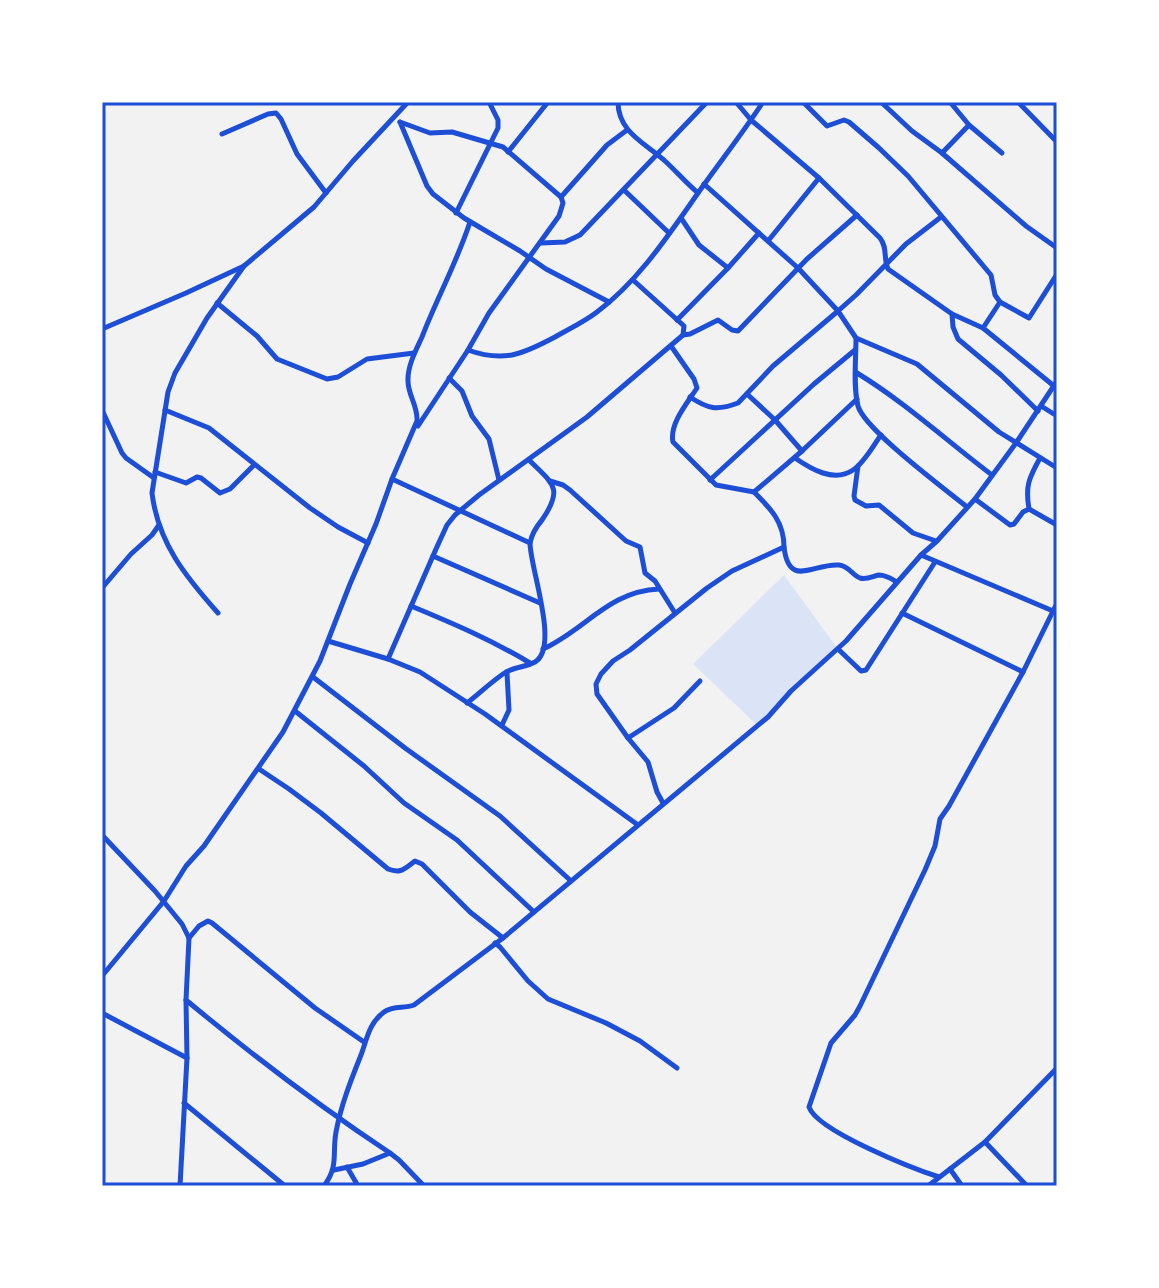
<svg xmlns="http://www.w3.org/2000/svg" width="1159" height="1288" viewBox="0 0 1159 1288" font-family="'PT Sans Narrow',sans-serif">
	<style>
		.green { fill: #dbe4f7 }
		.lines { fill: none; stroke-linecap: round; stroke-linejoin: round }
		.minor { stroke: #1d4ed8; stroke-width: 5 }
		.neatline { fill: none; stroke: #1d4ed8; stroke-width: 3 }
	</style>
	<rect width="100%" height="100%" fill="#f2f2f2"/>
	<polygon class="green" points="784,575 838,649 758,726 693,664"/>
	<g class="lines">
		<g class="minor">
			<path d="M618 102C618 132 645 143 665 161 676 171 686 183 698 193"/>
			<path d="M736 102 751 120 819 178 880 238C888 248 883 258 888 269L952 314 983 328"/>
			<polyline points="803,102 827,126 844,120 849,122 879,148 908,176 991,275 995,295 1000,302 983,328 1054,386"/>
			<polyline points="881,102 912,131 942,153 1026,226 1057,248"/>
			<polyline points="950,102 969,125 1002,153"/>
			<polyline points="1018,102 1057,142"/>
			<polyline points="400,122 430,133 452,132 503,147 561,197 563,203 559,216 489,313 468,350 418,426"/>
			<polyline points="400,122 427,186 433,194 464,218 520,251 546,269 609,302"/>
			<polyline points="222,134 268,114 276,113 281,119 297,154 326,193"/>
			<polyline points="508,152 548,102"/>
			<polyline points="942,153 969,125"/>
			<polyline points="624,190 669,233"/>
			<polyline points="561,197 607,145 627,130"/>
			<polyline points="456,213 498,128 498,120 489,102"/>
			<polyline points="941,217 906,244 856,295 838,311 856,338 917,364 999,432 1057,468"/>
			<polyline points="681,218 699,245 728,268"/>
			<polyline points="768,241 819,178"/>
			<polyline points="541,243 565,242 580,235 707,102"/>
			<polyline points="1000,302 1029,318 1057,274"/>
			<polyline points="217,303 257,336 277,359 327,379 338,377 367,359 414,353"/>
			<polyline points="952,314 953,327 958,339 1001,375 1038,411"/>
			<polyline points="677,320 728,268 759,233"/>
			<polyline points="102,329 186,293 244,266 314,207 353,161 408,102"/>
			<polyline points="683,335 690,334 718,320 732,330 738,331 807,259 857,215"/>
			<path d="M856 338C856 359 853 387 858 406 864 429 945 489 967 507"/>
			<path d="M671 346 694 379 697 388C688 402 669 424 673 442L716 485 754 492 802 451 857 399"/>
			<path d="M468 350C504 363 523 354 555 337 569 329 584 322 597 312 641 279 671 231 703 186 723 158 744 131 763 102"/>
			<path d="M857 373C906 403 947 441 992 475"/>
			<polyline points="449,378 462,391 472,416 489,439 499,480"/>
			<polyline points="747,394 775,420 802,451"/>
			<path d="M690 397C708 409 717 411 738 403L773 366 838 311 798 268 704 184"/>
			<polyline points="1041,406 1057,416"/>
			<polyline points="102,410 122,453 126,458 154,478"/>
			<polyline points="165,410 209,428 310,508 338,527 368,543"/>
			<path d="M795 458C811 469 834 483 853 470 864 463 873 446 881 435"/>
			<polyline points="858,466 854,496 855,500 866,506 879,505 913,533 936,541"/>
			<polyline points="155,472 186,483 197,477 201,478 220,493 230,489 254,465"/>
			<polyline points="392,479 530,543"/>
			<polyline points="710,480 814,384 855,350"/>
			<polyline points="550,481 563,485 570,490 626,541 640,547 645,573 655,581 675,613"/>
			<path d="M754 492C771 509 784 522 784 547"/>
			<polyline points="975,499 1010,525 1014,524 1023,512 1029,509 1057,525"/>
			<path d="M1029 509C1025 486 1029 478 1040 458"/>
			<polyline points="921,555 1053,611"/>
			<polyline points="433,556 540,603"/>
			<polyline points="102,588 131,554 152,535 159,525"/>
			<path d="M411 606C452 623 492 640 530 663"/>
			<path d="M218 613C186 577 158 543 152 493L168 392 175 373 207 318 244 266"/>
			<polyline points="902,613 1023,672"/>
			<polyline points="328,641 388,659 436,549 447,525 455,515 479,495 587,417 683,335 684,326 633,280"/>
			<path d="M543 649C585 630 609 591 659 589"/>
			<polyline points="838,649 861,671 866,670 935,562"/>
			<polyline points="388,659 420,672 485,714 638,825"/>
			<polyline points="313,677 405,748 500,816 571,881"/>
			<path d="M467 703C480 693 492 681 506 672 515 667 526 667 535 662 560 647 530 568 530 543 532 533 536 527 542 520 564 488 553 484 529 460"/>
			<polyline points="295,711 364,766 404,803 457,840 534,912"/>
			<polyline points="502,725 509,710 507,673"/>
			<polyline points="628,738 674,708 700,681"/>
			<path d="M259 769 289 789 321 813 388 869C401 874 404 869 415 861L422 864 470 912 503 938"/>
			<path d="M663 803 657 792 648 762 628 738 597 694 596 684 601 674 613 661 630 650 707 588 732 571 784 547C789 589 813 563 839 565 849 566 852 575 860 578 867 580 873 576 879 575 886 575 892 579 897 582"/>
			<polyline points="102,835 155,891 182,924 189,938 186,1000 187,1058 180,1186"/>
			<polyline points="189,938 199,926 208,921 212,923 315,1008 364,1042"/>
			<polyline points="495,943 500,947 528,981 548,999 606,1023 640,1041 677,1068"/>
			<path d="M102 976 164 901 186 866 204 846 283 732 320 661 350 584 376 524 392 479 417 421C418 405 407 394 408 379 408 365 416 350 422 337 437 298 457 262 470 222"/>
			<path d="M186 1000C251 1054 319 1106 390 1153"/>
			<polyline points="102,1013 187,1058"/>
			<polyline points="184,1103 285,1186"/>
			<polyline points="985,1142 1027,1186"/>
			<polyline points="347,1167 358,1186"/>
			<polyline points="950,1169 962,1186"/>
			<polyline points="334,1170 363,1164 390,1153 399,1160 424,1186"/>
			<path d="M939 1177C914 1169 817 1131 809 1107L831 1043 855 1015 860 1006 925 870 935 846 940 819 949 806 1023 672 1057 603"/>
			<path d="M324 1186C339 1166 332 1154 336 1132 341 1105 351 1080 361 1055 367 1039 369 1023 384 1012 393 1005 404 1009 414 1005L503 938 768 717 791 691 846 641 921 555 937 541 975 499 1016 443 1057 381"/>
			<polyline points="928,1186 985,1142 1057,1068"/>
		</g>
	</g>
	<rect width="1159" height="1288" fill="none" stroke="#ffffff" stroke-width="208"/>
	<rect x="104" y="104" width="951" height="1080" class="neatline"/>
</svg>
